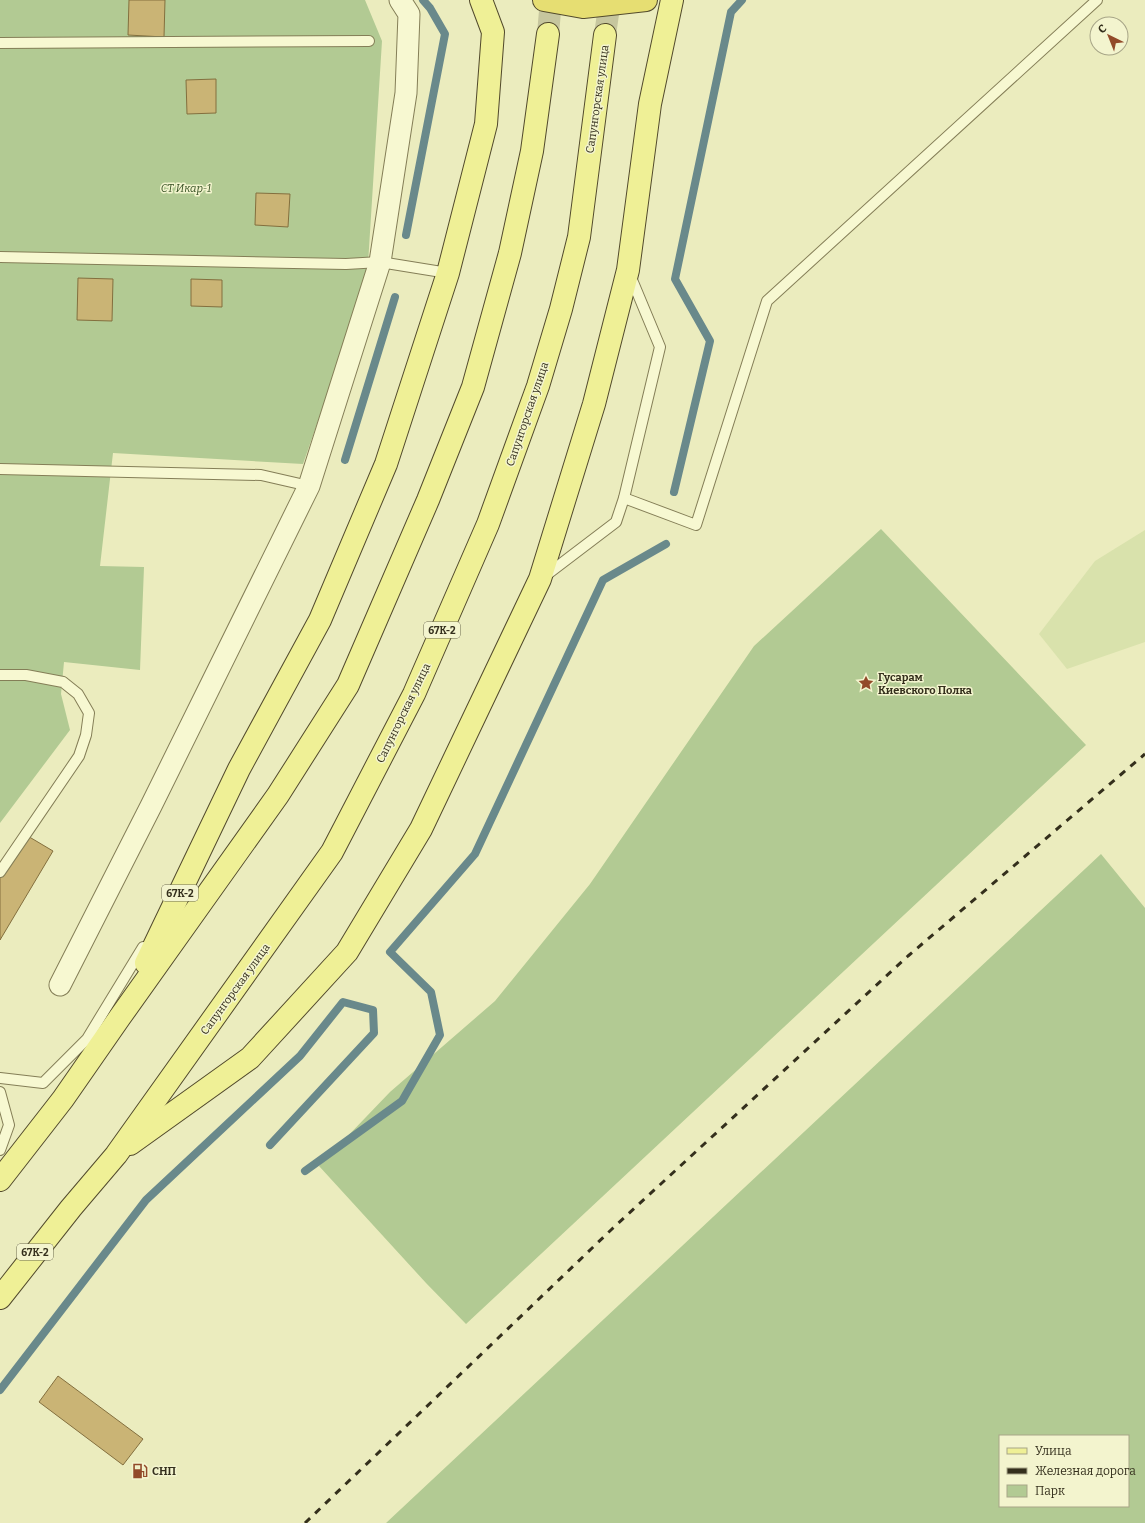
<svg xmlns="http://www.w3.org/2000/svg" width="1145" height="1523" viewBox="0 0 1145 1523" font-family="Bitter,serif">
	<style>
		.farmland { fill: #d9e2ac }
		.green { fill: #b2ca93; fill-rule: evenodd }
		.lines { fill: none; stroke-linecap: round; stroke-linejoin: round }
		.stream { stroke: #69898b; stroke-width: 8 }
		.building { fill: #cab475; stroke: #836f3e }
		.primary-tunnel { stroke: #c6c69e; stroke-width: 22; stroke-dasharray: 22 11; stroke-linecap: butt }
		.service-casing { stroke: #847e57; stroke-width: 12 }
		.minor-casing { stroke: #847e57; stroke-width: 23 }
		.primary-casing { stroke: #524a2c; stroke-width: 24 }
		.trunk-casing { stroke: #524a2c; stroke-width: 24 }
		.service { stroke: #f7f8d1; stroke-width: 10 }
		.minor { stroke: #f7f8d1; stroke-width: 21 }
		.primary { stroke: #eff096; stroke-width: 22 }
		.trunk { stroke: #e6de72; stroke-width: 22 }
		.rail { stroke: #342f1c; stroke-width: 3; stroke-dasharray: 7 7; stroke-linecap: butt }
		.labels { text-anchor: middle; stroke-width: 3; stroke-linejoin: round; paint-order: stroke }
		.shield { fill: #f3f4ce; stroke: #6d6a51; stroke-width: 1 }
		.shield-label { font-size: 10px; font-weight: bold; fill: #342f1c }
		.street-label { font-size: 11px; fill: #342f1c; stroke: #f3f4ce }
		.park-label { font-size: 11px; font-style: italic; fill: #365023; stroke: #f3f4ce }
		.poi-label { font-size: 11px; font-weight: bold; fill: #342f1c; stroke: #f3f4ce; text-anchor: start }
	</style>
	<rect width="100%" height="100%" fill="#ebecbe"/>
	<polygon class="farmland" points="1145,530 1145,642 1067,669 1039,634 1095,561"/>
	<g class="green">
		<polygon points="0,0 365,0 382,41 367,280 303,464 113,453 100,566 144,567 140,670 64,662 61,694 70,730 0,823"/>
		<polygon points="881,529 1086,745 466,1324 426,1283 319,1166 390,1092 495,1001 590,884 754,646"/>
		<path d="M1101 854 1145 908V1523H386ZM1000 1436H1128V1506H1000Z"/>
	</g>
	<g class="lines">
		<g class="stream">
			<polyline points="406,235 445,34 430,8 423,0"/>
			<polyline points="345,460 395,297"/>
			<polyline points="674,492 710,341 675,279 731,12 742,0"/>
			<polyline points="305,1171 402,1101 440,1035 431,992 390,952 475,854 603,580 666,544"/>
			<polyline points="0,1390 146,1200 300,1056 343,1002 373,1010 374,1033 270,1145"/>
		</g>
	</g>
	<g class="building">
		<polygon points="129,0 165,0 164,37 128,35"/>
		<polygon points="216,79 216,113 187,114 186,80"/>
		<polygon points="256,193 290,194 288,227 255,225"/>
		<polygon points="78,278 113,279 112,321 77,320"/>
		<polygon points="191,279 222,280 222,307 191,306"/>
		<polygon points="26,835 53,851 0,940 0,878"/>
		<polygon points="58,1376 143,1439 123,1465 39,1402"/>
	</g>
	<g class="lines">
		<g class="primary-tunnel">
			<polyline points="548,34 551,0"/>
			<polyline points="605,35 610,0"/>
		</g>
		<defs>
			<g id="service">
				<polyline points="0,43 369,41"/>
				<polyline points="0,257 346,264 380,262 448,273"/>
				<polyline points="0,469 261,475 309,486"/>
				<polyline points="624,498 696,525 767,301 1097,0"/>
				<polyline points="545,576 616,522 624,498 660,347 630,275"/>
				<polyline points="0,675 26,675 63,682 78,694 89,713 86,735 79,756 0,872"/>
				<polyline points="0,1078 43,1083 87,1039 143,947"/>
				<polyline points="0,1092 9,1125 0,1150"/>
			</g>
			<polyline id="minor" points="60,985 151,806 309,486 380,262 406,93 409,14 400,0"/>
			<g id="primary">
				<polyline points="146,963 239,769 320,620 386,464 448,273 486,124 493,32 481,0"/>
				<polyline points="130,1144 250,1058 347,952 421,829 540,579 594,404 628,270 650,104 672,0"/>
				<polyline points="0,1180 63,1099 120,1017 278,795 348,685 428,500 473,387 510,253 532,151 548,34"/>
				<polyline points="0,1298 71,1208 116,1155 332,852 414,694 488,524 538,386 561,309 579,237 605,35"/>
			</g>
			<polyline id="trunk" points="544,0 583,7 646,0"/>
		</defs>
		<use href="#service" class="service-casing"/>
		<use href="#minor" class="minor-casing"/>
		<use href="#primary" class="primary-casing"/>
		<use href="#trunk" class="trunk-casing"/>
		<use href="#service" class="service"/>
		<use href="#minor" class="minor"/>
		<use href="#primary" class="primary"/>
		<use href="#trunk" class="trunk"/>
		<polyline class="rail" points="305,1523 612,1229 908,956 1145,754"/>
	</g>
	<defs>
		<symbol id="sight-bare" viewBox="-9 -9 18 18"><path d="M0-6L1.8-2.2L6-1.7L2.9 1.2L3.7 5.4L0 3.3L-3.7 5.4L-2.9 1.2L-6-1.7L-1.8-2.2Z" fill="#924a29" stroke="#f3f4ce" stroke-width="2.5" paint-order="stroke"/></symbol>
		<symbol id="fuel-bare" viewBox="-9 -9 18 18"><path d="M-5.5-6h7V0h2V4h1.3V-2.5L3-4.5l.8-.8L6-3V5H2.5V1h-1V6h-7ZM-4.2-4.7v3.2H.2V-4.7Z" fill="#924a29" stroke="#f3f4ce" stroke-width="2.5" paint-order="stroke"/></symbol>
	</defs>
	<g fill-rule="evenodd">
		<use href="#sight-bare" x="855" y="672" width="22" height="22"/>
		<use href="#fuel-bare" x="129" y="1460" width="22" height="22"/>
	</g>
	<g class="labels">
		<g class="shield">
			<rect x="424" y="622" width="36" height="16" rx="3"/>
			<rect x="162" y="885" width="36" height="16" rx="3"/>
			<rect x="17" y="1244" width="36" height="16" rx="3"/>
		</g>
		<g class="shield-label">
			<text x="442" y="634">67К-2</text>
			<text x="180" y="897">67К-2</text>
			<text x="35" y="1256">67К-2</text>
		</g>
		<g class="street-label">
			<text transform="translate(597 99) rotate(-82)" y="4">Сапунгорская улица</text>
			<text transform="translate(527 414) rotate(-71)" y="4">Сапунгорская улица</text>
			<text transform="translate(403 713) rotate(-64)" y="4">Сапунгорская улица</text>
			<text transform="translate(235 989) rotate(-54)" y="4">Сапунгорская улица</text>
		</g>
		<g class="park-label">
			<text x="186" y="192">СТ Икар-1</text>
		</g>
		<g class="poi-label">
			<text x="878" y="681">Гусарам<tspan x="878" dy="13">Киевского Полка</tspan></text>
			<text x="152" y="1475">СНП</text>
		</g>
	</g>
	<rect x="999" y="1435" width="130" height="72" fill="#f3f4ce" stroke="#a7a587"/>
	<rect x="1007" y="1448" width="20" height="6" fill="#eff096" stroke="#a7a587"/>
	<text x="1035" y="1455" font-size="12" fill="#342f1c">Улица</text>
	<rect x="1007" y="1468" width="20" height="6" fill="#342f1c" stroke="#a7a587"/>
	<text x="1035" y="1475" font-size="12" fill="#342f1c">Железная дорога</text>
	<rect x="1007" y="1485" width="20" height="12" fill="#b2ca93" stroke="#a7a587"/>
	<text x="1035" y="1495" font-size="12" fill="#342f1c">Парк</text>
	<g transform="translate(1109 36) rotate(317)"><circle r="19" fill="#f3f4ce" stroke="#a7a587"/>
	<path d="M0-3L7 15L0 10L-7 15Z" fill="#924a29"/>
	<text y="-6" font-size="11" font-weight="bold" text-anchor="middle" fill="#342f1c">С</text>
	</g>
</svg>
